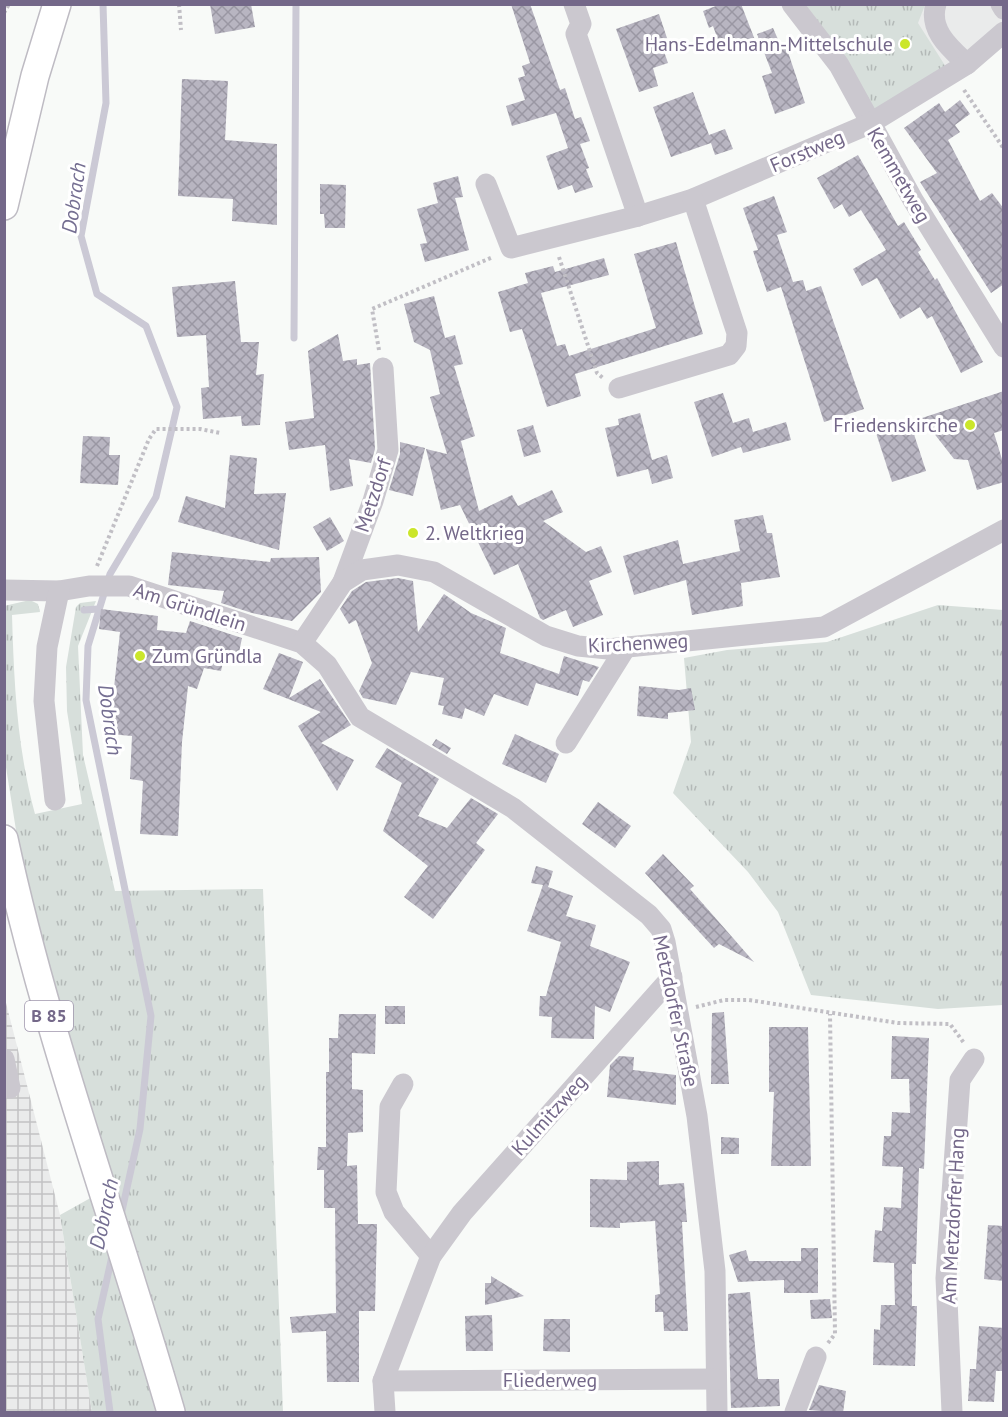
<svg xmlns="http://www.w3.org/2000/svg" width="1008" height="1417" viewBox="0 0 1008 1417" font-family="'PT Sans',sans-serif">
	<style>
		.built { fill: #eaebeb }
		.industrial { fill: url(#industrial-grid) }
		.grass { fill: url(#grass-tufts) }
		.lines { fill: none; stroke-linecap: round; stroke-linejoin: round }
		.stream { stroke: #cbc9d5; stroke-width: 7 }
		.building { fill: url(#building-cross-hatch) }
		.major-casing { stroke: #bebbc3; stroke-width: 30 }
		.path { stroke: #c1bfc5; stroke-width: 4; stroke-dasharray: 3 3; stroke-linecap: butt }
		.minor { stroke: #cbc8cf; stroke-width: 21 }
		.major { stroke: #fff; stroke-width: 27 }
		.poi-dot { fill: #cbe62b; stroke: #fff; stroke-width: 2 }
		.labels { text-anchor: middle; stroke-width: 6; stroke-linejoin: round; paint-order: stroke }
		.shield { fill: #fff; stroke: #9e95ac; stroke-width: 1.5 }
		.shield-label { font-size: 18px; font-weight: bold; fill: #746889 }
		.poi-label { font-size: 20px; fill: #746889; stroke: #fff; text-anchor: end }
		.street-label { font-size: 20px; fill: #746889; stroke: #fff }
		.water-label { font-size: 21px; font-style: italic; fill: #756f92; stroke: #fff }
	</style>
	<defs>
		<pattern id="industrial-grid" width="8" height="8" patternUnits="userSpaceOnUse" patternTransform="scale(1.5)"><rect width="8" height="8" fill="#eaebeb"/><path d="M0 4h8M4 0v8" fill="none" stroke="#c2c2c4"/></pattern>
		<pattern id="grass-tufts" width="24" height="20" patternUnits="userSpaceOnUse" patternTransform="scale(1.5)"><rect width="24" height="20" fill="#d7dfdb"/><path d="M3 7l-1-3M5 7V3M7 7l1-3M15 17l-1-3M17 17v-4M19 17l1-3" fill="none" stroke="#b3b9b7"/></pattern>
		<pattern id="building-cross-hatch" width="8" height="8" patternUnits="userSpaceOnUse" patternTransform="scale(1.5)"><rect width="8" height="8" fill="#b8b5c1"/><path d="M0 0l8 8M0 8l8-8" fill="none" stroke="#9a97a3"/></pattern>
	</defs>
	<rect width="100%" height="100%" fill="#f8faf8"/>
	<polygon class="built" points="807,5 1003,5 1003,25 946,67"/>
	<polygon class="industrial" points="4,995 60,1215 92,1412 5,1412"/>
	<g class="grass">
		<polygon points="789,5 925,5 918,23 946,67 869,124"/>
		<path d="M30 600 38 604 40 612 12 615C14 683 17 748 35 814L82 804 67 711 66 667 76 607 80 603 96 601 78 646 83 755 115 891 263 889 283 1412H92L60 1215 103 1191 43 1000 5 761 4 606Z"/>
		<polygon points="938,605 1003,610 1003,1005 938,1009 811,995 778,912 748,872 673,793 691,742 684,658 727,650 827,642"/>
	</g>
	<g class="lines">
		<g class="stream">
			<polyline points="103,4 106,103 81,236 97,294 146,326 177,407 156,497 110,574 88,646 86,700 151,1016 140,1129 121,1215"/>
			<polyline points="294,338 296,4"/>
			<polyline points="84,610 98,609"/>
			<polyline points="110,1412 98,1319 113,1252"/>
		</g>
	</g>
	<g class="building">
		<polygon points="210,4 251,4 255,27 215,34"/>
		<polygon points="511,4 530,4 560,90 565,88 575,119 581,117 590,141 580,144 589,168 586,169 593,187 575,193 572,185 558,190 546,156 571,147 568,148 556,113 512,126 506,106 525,100 518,78 525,76 522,66 530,63"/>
		<polygon points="721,4 741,4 755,40 722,51 713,26 709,28 703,11"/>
		<polygon points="659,14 667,38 660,40 668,63 653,68 658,86 639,92 616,29"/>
		<polygon points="773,28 780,44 785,43 805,103 775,114 762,76 772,73 757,34"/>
		<polygon points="182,79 228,81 225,140 277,144 277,225 232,221 233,199 178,196"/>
		<polygon points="693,92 709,135 725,129 733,149 715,155 711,143 671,157 653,107"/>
		<polygon points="960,100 970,114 955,125 960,132 948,140 980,201 992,193 1004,209 1004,284 991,293 920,182 937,173 904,128 939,103 945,112"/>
		<polygon points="858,155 898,226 904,222 921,250 918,252 935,280 937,278 983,362 961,373 932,316 927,319 920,307 900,319 877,278 862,286 853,269 886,250 861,210 849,217 842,204 834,209 817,178"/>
		<polygon points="458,176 463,197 455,198 469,250 425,262 420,244 427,243 417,209 438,203 433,183"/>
		<polygon points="320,184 346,185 345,228 325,228 324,214 320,214"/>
		<polygon points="774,196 787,232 777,235 793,282 803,280 806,291 821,286 864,409 824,422 781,287 767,292 753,251 758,250 743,208"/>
		<polygon points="676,242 703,334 575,374 581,396 547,407 522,329 510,332 498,292 528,283 525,273 553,266 555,272 604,258 609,275 541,293 557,346 565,344 569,356 656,328 634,254"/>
		<polygon points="235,281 241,342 259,342 256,375 264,374 260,425 242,426 241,416 203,419 201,388 209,387 206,335 177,337 172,287"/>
		<polygon points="434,296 445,338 455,335 463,364 454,366 475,436 461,441 479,511 512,495 518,506 552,490 563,512 543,521 586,552 601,546 612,572 589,581 603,615 573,627 566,610 543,620 540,618 518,564 494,575 460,505 441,510 426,449 447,454 430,397 440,394 430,350 414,342 404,304"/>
		<polygon points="338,334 343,361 357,359 357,365 370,363 375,449 371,463 349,459 353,486 330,491 325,445 289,450 285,422 314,418 308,351"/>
		<polygon points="1004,391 1004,430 994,433 1004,466 1004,482 977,490 968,460 954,459 922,418"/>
		<polygon points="723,393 733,423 749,418 753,432 786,422 791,440 743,453 741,447 712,457 694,402"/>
		<polygon points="640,413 652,460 667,455 673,478 652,484 648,469 617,477 605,428 619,425 618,419"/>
		<polygon points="910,422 926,471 892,482 876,433"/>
		<polygon points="533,425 541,452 524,457 517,430"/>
		<polygon points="83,436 110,437 109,455 120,455 118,485 80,483"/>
		<polygon points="400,442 425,448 413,496 389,490 400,454"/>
		<polygon points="230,455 257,458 254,494 286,493 279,550 178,522 186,496 225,508"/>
		<polygon points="763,515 767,533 772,533 780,577 741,583 743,606 692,615 686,580 634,595 623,556 678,540 683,564 740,551 734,520"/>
		<polygon points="330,517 344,541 327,551 313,527"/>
		<polygon points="172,552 270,562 271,558 319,557 321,592 292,621 252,613 221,603 224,591 168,585"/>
		<polygon points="398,578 413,581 418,632 444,594 471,613 506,628 500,653 559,674 564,656 599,667 589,682 583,680 578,696 536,683 528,706 494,694 484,716 465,708 462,719 442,714 444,706 438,705 444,678 411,672 396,705 363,698 359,691 372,663 356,620 349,624 340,609 352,591 366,582"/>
		<polygon points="101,609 158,616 157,630 186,633 190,621 242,638 237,662 224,658 221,671 204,668 197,689 188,686 182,742 178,836 140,834 143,781 130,779 132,736 109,734 120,632 99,629"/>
		<polygon points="279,653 303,662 289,698 320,679 351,725 321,743 354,760 337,791 298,726 321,712 263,689"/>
		<polygon points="639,686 679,690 691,688 695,710 668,713 668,719 637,716"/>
		<polygon points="515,734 559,754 546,783 502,764"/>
		<polygon points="436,739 451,748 447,754 432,745"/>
		<polygon points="387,748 439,779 418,816 447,828 471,798 498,814 476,843 485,850 433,919 404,897 428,866 383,831 402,783 375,767"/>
		<polygon points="598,802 631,826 615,848 582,824"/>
		<polygon points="663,854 694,886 690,889 754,962 719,944 714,948 645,873"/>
		<polygon points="536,866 553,871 548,887 573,896 566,916 596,925 590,946 630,962 610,1012 595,1006 594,1039 551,1038 552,1017 539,1016 540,996 546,996 561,942 527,931 543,885 531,883"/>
		<rect x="385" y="1006" width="20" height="18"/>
		<polygon points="724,1012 729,1084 711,1084 712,1013"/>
		<polygon points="339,1014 376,1014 375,1054 352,1053 352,1089 363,1090 363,1132 348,1133 347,1166 357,1165 358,1224 377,1224 375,1311 359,1311 359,1382 327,1382 326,1331 292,1333 290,1317 336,1313 335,1208 324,1208 324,1170 317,1170 318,1147 326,1147 326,1072 329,1072 329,1038 338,1038"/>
		<polygon points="769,1027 808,1027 811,1166 771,1166 774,1092 769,1092"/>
		<polygon points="892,1036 929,1038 924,1169 919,1168 916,1264 912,1264 912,1306 917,1306 915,1366 873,1365 874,1329 880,1330 881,1305 895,1305 894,1263 873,1262 875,1230 882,1231 884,1207 901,1208 903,1167 882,1166 884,1136 891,1136 892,1112 910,1113 909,1079 891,1079"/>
		<polygon points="619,1056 634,1057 633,1070 676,1075 676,1105 607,1097 610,1065"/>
		<polygon points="721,1137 739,1138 739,1154 721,1154"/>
		<polygon points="659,1161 659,1185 684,1183 687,1222 682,1222 688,1331 664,1331 663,1312 655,1312 655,1295 660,1294 655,1221 620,1223 620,1228 590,1227 590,1179 627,1180 627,1162"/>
		<polygon points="988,1225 1004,1226 1004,1281 984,1279"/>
		<polygon points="801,1248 818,1248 818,1293 784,1293 784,1280 738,1282 729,1255 746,1250 749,1261 801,1261"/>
		<polygon points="491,1276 524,1296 485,1305 485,1283 491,1283"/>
		<polygon points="750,1292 758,1379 779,1379 780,1406 731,1408 728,1294"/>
		<polygon points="830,1299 832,1318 811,1319 810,1300"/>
		<polygon points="492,1315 493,1351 466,1351 465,1316"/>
		<polygon points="544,1319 570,1319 570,1352 543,1351"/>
		<polygon points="979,1326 1004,1328 1004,1371 996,1371 994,1402 968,1401 970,1369 976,1369"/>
		<polygon points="819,1385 846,1391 843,1413 809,1410"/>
	</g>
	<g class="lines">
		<defs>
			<g id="major">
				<polyline points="4,206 35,76 57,4"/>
				<path d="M4 839C46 1034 116 1221 171 1412"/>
			</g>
		</defs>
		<use href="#major" class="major-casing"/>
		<g class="path">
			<polyline points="179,4 181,30"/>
			<polyline points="4,13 9,4"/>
			<polyline points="964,90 1004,149"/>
			<polyline points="559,257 597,373 603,378"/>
			<polyline points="379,350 372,309 493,257"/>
			<polyline points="97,566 149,439 156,429 200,429 220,433"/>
			<polyline points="696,1007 724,1000 749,1000 898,1023 950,1024 964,1043"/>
			<polyline points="828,1343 835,1334 830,1014"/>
		</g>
		<g class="minor">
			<polyline points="574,4 581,24 576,34 638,216"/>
			<polyline points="792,4 839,65 913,200 1004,347"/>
			<path d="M936 4C928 30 950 48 967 64"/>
			<polyline points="1001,4 1004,9"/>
			<polyline points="486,184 511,248 638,216 693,199 869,124 967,64 1004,32"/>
			<polyline points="619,388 729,355 736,346 737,333 693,199"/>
			<polyline points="343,582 373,501 388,450 383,368"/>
			<polyline points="4,590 59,591 89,586 129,586 302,643 327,665 360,717 513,808 649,915 661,929 665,942 697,1116 715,1271 717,1412"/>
			<polyline points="302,643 343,582 362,570 398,565 434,572 546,636 578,646 608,649 824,627 1004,530"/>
			<polyline points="566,743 626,647"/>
			<polyline points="55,800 44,701 47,647 59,591"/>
			<polyline points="4,1059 10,1088"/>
			<polyline points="403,1084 390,1107 386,1192 394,1212 431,1256"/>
			<polyline points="383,1381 716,1379"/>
			<polyline points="385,1412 383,1381 431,1256 462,1213 672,977"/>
			<polyline points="795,1412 816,1357"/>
			<polyline points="952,1412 946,1278 960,1080 974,1059"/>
		</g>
		<use href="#major" class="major"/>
	</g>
	<g class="poi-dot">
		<circle cx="905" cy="44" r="6"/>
		<circle cx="970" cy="425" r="6"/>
		<circle cx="413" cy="533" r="6"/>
		<circle cx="140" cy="656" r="6"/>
	</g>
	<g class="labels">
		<rect class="shield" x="25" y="1001" width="48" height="30" rx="4.5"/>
		<g class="shield-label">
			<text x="49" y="1022">B 85</text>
		</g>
		<g class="poi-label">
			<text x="893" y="51">Hans-Edelmann-Mittelschule</text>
			<text x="958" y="432">Friedenskirche</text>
			<text x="425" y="540" text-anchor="start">2. Weltkrieg</text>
			<text x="152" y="663" text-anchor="start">Zum Gründla</text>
		</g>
		<g class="street-label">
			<text transform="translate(807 151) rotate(-23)" y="7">Forstweg</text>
			<text transform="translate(899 175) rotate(60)" y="7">Kemmetweg</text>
			<text transform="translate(373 495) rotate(-72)" y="7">Metzdorf</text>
			<text transform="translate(190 607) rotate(18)" y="7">Am Gründlein</text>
			<text transform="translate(638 643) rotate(-3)" y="7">Kirchenweg</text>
			<text transform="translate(676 1011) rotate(78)" y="7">Metzdorfer Straße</text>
			<text transform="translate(549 1115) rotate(-48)" y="7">Kulmitzweg</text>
			<text transform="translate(953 1216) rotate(-87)" y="7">Am Metzdorfer Hang</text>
			<text x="550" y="1387">Fliederweg</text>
		</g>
		<g class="water-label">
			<text transform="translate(74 198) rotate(-82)" y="7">Dobrach</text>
			<text transform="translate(110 720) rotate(82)" y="7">Dobrach</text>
			<text transform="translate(104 1214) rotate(-78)" y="7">Dobrach</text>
		</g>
	</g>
	<rect width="1008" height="1417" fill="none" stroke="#746889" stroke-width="12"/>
</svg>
